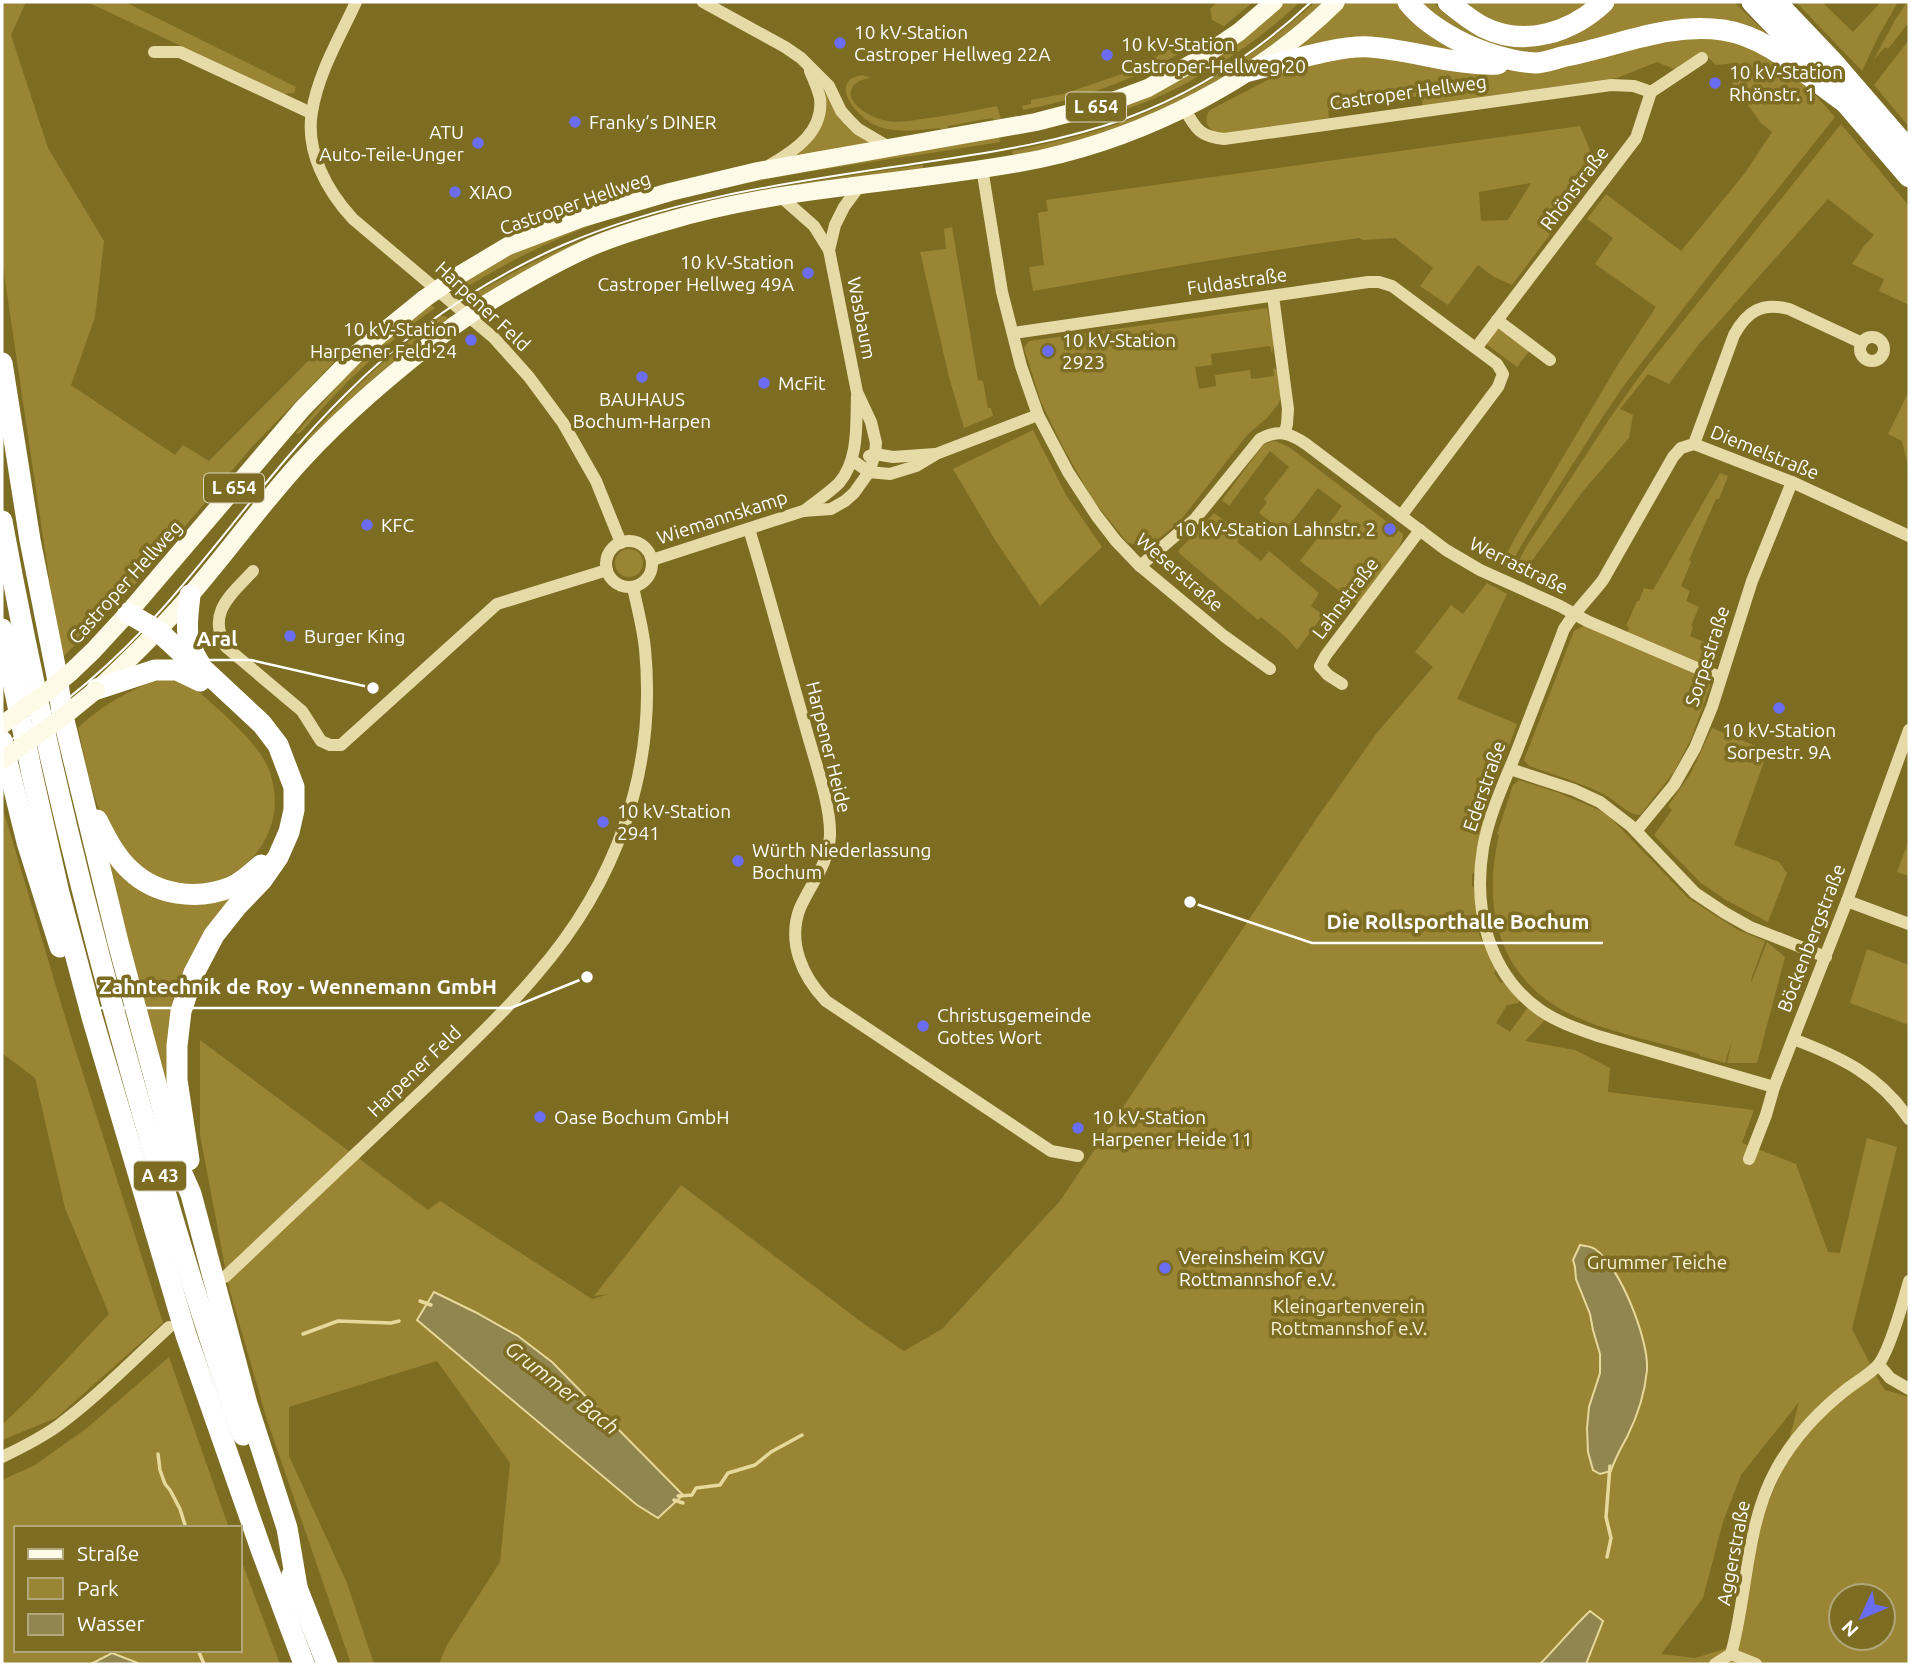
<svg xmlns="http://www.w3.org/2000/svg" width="1911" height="1666" viewBox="0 0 1911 1666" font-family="Ubuntu,sans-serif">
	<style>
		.green { fill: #998533; fill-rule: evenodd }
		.water { fill: #91864f; stroke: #e7d89b; stroke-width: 2 }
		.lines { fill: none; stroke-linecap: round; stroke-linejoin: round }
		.stream { stroke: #e7d89b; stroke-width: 3.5 }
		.minor { stroke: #e6daa7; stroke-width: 12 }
		.major { stroke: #fdfae8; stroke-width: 18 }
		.highway { stroke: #fff; stroke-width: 21 }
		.tram { stroke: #fff; stroke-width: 2 }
		.major-bridge { stroke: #fdfae8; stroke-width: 18 }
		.poi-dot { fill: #6a6df1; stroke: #7d6d23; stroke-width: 2.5 }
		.labels { text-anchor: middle; stroke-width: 7; stroke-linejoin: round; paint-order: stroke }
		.shield { fill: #7d6d23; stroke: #d8d3bd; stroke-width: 2 }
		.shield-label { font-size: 18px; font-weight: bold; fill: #fff }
		.poi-label { font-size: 19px; fill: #fff; stroke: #7d6d23; text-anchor: start }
		.street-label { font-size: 19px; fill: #fff; stroke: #7d6d23 }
		.park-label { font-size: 19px; fill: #f7f1d5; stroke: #7d6d23 }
		.water-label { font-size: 21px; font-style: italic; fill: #f7f2dc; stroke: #7d6d23 }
		.leader { fill: none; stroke: #fff; stroke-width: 2.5 }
		.callout-dot { fill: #fff; stroke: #7d6d23; stroke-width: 2.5 }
		.callout-label { font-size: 21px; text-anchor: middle; font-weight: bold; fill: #fff; stroke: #7d6d23; stroke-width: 7; stroke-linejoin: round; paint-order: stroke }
	</style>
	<rect width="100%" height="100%" fill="#7d6d23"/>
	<g class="green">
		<polygon points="2,2 26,2 11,35 48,148 104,241 95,317 71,385 175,455 183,445 209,461 320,349 339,357 250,449 146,573 61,659 2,260"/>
		<polygon points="87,2 125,2 296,87 294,93 284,94"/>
		<polygon points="1217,2 1253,2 1224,26 1212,20 1210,9"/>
		<path d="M1284 2H1300C1259 41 1209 74 1158 97 1135 107 1110 114 1087 123L1086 119C1108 111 1131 104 1152 94 1201 71 1245 38 1284 2Z"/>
		<path d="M1315 2H1325C1299 24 1274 45 1245 64 1191 100 1128 127 1066 145 1049 149 1031 152 1013 155L1012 151C1046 144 1079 137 1111 126 1188 100 1255 56 1315 2Z"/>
		<polygon points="1348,2 1401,2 1460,55 1285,57"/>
		<polygon points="1415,2 1433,2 1444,13 1470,32 1499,42 1610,2 1734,2 1763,30 1769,40 1754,31 1575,51 1515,54 1466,39"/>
		<polygon points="1461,2 1593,2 1565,20 1523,29 1488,21"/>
		<polygon points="1796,2 1822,2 1853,32 1881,2 1898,2 1879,35 1862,71"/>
		<polygon points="1907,2 1909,2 1909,22 1888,49 1885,47 1873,61 1895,20"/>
		<path d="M1708 37C1717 38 1726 39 1735 41 1777 53 1807 85 1835 117L1713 270 1625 384 1602 418 1522 544 1508 570 1501 565 1515 538 1617 366 1656 307 1595 264 1613 238 1587 219 1606 194 1681 251 1745 173 1772 132 1761 123 1732 83 1735 63 1716 65 1703 53 1681 72 1657 62 1617 78 1423 105 1420 96 1328 110 1329 118 1219 134C1208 130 1202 121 1210 110L1289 69 1367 53 1489 70 1523 71 1644 45Z"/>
		<polygon points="1909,40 1909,127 1874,85"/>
		<path d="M1180 43 1184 51C1130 81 1084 98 1023 110L1022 106 1031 104V100L1063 94 1128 72Z"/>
		<path d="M862 75 871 78C863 79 856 81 852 88 844 105 875 119 888 121 899 123 910 121 921 119 947 116 972 111 997 106L1001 119 994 120 992 118 948 126V128L941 130 940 128C918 130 895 134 875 125 857 117 827 81 862 75Z"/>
		<path d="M826 93C841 120 840 125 868 142V144L797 156 796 155 818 133 825 115Z"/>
		<polygon points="1841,124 1909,206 1909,305 1879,291 1884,279 1852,264 1864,246 1874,235 1828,199 1699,344 1669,384 1648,374 1620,409 1633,415 1629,438 1583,491 1520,577 1513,572 1526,547 1610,418 1644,370"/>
		<path d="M1580 126 1597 167 1591 180 1512 285 1494 277 1478 265 1448 305 1420 286 1433 268 1395 238 1363 240 1359 238C1250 253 1141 272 1033 291L1029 267 1044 265 1038 213 1048 211 1046 200ZM1531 183 1508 220 1481 221 1479 192Z"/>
		<path d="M999 137 1000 142C864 165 725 177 595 224 548 241 504 264 462 290L457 286C479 272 502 258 527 247 676 183 840 167 999 137Z"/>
		<path d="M923 165V169L750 193 475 302 472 299 476 293C510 274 544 255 580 241 689 196 808 182 923 165Z"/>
		<polygon points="952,227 978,380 983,381 988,408 991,408 993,416 964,428 949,377 920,252 946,249 944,229"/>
		<path d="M430 304 435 308C385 343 342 385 302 431L298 434 296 433 345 377 372 350Z"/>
		<polygon points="1267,308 1274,342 1272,354 1270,346 1211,354 1212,365 1195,367 1199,389 1216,386 1215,375 1250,370 1251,379 1274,376 1273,368 1279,371 1282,393 1279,403 1267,418 1248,434 1180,521 1161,537 1142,547 1127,542 1093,500 1064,449 1041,402 1024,348 1029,341"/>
		<polygon points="440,316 445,316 449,319 416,343 381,372 308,441 306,440 350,393 379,366"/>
		<polygon points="1498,326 1530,350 1517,367 1485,343"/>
		<polygon points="1909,391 1909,470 1902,441 1888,434"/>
		<polygon points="1033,430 1066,495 1102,547 1040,606 995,540 953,469"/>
		<path d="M1275 441 1289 447 1403 534C1404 549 1369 589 1358 603L1354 602 1300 561 1342 506 1318 488 1284 532 1259 513 1267 502 1264 499 1289 467 1270 451 1229 506 1222 500 1264 444Z"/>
		<polygon points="1720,473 1728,476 1719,499 1716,499 1689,560 1691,562 1681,586 1690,591 1686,601 1699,607 1691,626 1693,627 1690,636 1712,645 1705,667 1627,633 1629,627 1626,626 1637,601 1639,601 1644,588 1653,590"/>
		<polygon points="1214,513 1242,533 1237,542 1261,561 1269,551 1319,593 1311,606 1323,615 1297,650 1288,639 1261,617 1258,620 1180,554 1178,551"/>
		<circle cx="629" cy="563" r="14"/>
		<path d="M1487 583 1507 594 1457 699 1517 724 1495 783H1488L1483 792 1489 794 1484 806 1487 812 1475 873 1472 874V886L1474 887 1479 934 1496 971 1494 973 1501 983 1503 982 1520 1000 1518 1003 1507 1005 1496 1023 1510 1032 1527 1008 1545 1020 1525 1041 1575 1050 1610 1068 1608 1092 1754 1110 1742 1143 1796 1164 1828 1252 1840 1253 1867 1138 1897 1147 1852 1329 1878 1379 1885 1390 1909 1397V1664H439L447 1645 500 1562 510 1463 437 1361 289 1407V1456L347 1583 374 1664H351L267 1420 229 1288 200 1135V1040L428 1210 440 1201 592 1299 609 1294 594 1296 681 1185 864 1324 904 1351 942 1329 1060 1201 1319 815 1376 734 1433 667 1415 652 1451 605 1463 614ZM1799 1402 1780 1475 1761 1520 1738 1645 1695 1658 1661 1654 1703 1598 1723 1522 1741 1475ZM1841 1596H1883V1638H1841Z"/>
		<path d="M1584 626 1712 681 1691 739 1674 772 1640 815C1628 815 1617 802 1607 796 1582 783 1555 775 1529 766L1524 760 1574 631Z"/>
		<path d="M159 680H186C209 702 259 741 269 770 299 849 207 920 140 867 134 862 130 856 126 851 120 844 113 837 109 830 91 799 86 762 78 728 97 709 133 687 159 680Z"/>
		<polygon points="1712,728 1768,751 1734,845 1779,862 1787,873 1768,922 1726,900 1701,883 1654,835 1672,810 1668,806 1691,773"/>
		<path d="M1519 780 1559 793 1606 813 1688 898 1738 930 1765 941 1751 980 1752 981 1767 942 1785 957 1757 1063H1727L1732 1040 1725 1063 1700 1056 1699 1054C1659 1042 1606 1032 1570 1014 1498 978 1482 908 1499 835L1497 834 1513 785Z"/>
		<polygon points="2,806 70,1033 163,1323 56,1418 2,1440 2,1425 32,1396 109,1314 65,1208 35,1078 2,1053"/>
		<polygon points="1909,840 1909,876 1897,872"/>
		<polygon points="104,849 147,889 245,883 205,931 171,1106"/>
		<polygon points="1867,949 1909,965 1909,1025 1850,1003"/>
		<polygon points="169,1357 229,1528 16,1528 16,1650 240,1650 240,1557 280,1664 2,1664 2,1480 35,1465 87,1428"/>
	</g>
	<g class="water">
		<path d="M1580 1245C1585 1246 1591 1246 1595 1249 1620 1266 1649 1340 1647 1370 1645 1392 1637 1417 1627 1437 1621 1448 1615 1458 1611 1471L1600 1474 1593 1470 1588 1452 1587 1428 1589 1407 1600 1373V1354L1593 1330 1590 1314 1576 1279 1575 1267 1573 1260Z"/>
		<polygon points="434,1292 475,1312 518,1336 552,1362 683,1495 658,1518 637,1505 417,1320"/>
		<path d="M1590 1611 1603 1621 1586 1664H1540C1557 1647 1572 1628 1590 1611Z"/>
		<polygon points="112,1653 138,1663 139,1664 91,1664"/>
	</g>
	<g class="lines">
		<g class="stream">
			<polyline points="420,1301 431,1305"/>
			<polyline points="303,1334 338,1321 391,1323 399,1321"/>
			<polyline points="158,1454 160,1470 165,1484 170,1490 180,1509 186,1528"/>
			<polyline points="678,1496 692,1495 696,1488 720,1485 728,1473 755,1465 771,1452 802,1435"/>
			<polyline points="674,1500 683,1503"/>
			<polyline points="1607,1557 1611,1538 1606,1517 1610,1466"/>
			<polyline points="198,1650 204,1664"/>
		</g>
		<g class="minor">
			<path d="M356 2C340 37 318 73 312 112 305 151 327 191 353 219L494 338 529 377 563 423 596 481 621 543"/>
			<polyline points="703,2 785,47 801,58 829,86 841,111 849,120 858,129 892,149"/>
			<polyline points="154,52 180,52 311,113"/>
			<path d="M1184 108C1196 129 1199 136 1224 139L1611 85 1634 86 1651 92"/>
			<path d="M770 165C796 150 824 131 820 98 818 89 814 80 810 71"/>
			<polyline points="982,168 1002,292 1021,366 1038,415 1068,472 1096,515 1116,541 1140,566 1224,636 1270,669"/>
			<polyline points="780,196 814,226 829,250"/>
			<polyline points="1273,296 1288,409 1287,424 1285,432"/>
			<polyline points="1497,320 1550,360"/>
			<polyline points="1013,333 1368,282 1379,282 1392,286 1497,364 1503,374 1498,387 1401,516"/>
			<circle cx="1872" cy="349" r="12"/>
			<polyline points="1476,348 1636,138 1651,92 1702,58"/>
			<path d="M1694 444 1681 448 1673 457 1603 580C1590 597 1575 611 1564 629 1549 669 1533 708 1518 748 1505 781 1489 814 1483 848 1473 909 1488 973 1540 1010 1557 1022 1578 1029 1598 1036L1774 1087"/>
			<path d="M1694 444 1734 335C1747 311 1762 302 1789 309L1862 343"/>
			<polyline points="1694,444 1792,482 1909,536"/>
			<polyline points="869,456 875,454 893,457 935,454"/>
			<polyline points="852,460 869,472 890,474 916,466 936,454 1038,415"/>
			<path d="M804 511C815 502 829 493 839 483 859 460 856 425 857 396"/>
			<path d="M749 529C769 594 786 660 805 725 813 756 831 804 830 835 829 864 811 883 800 908 787 942 802 976 826 1001L1051 1151 1078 1156"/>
			<circle cx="629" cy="564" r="23"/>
			<polyline points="652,560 803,511 831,509 845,501 854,493 869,472 875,454 876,443 871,422 857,392 829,250 835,225 844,207 861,184"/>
			<path d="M1140 566 1195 519 1260 439C1278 429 1290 433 1306 444L1446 550 1480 570 1560 606 1587 621 1706 672 1721 677"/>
			<path d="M253 571C231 595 206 613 226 647L302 711 321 741 330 745H341L497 604 607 570"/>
			<polyline points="1342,684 1328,675 1320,666 1326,655 1420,530"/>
			<polyline points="1510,769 1574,790 1600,802 1631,826 1695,893 1725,913 1750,927 1826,957"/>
			<polyline points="1636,831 1674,785 1695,748 1712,707 1752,581 1792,482"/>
			<polyline points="1847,901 1909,924"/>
			<path d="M1793 1039C1841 1057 1879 1075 1909 1119"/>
			<polyline points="1749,1159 1766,1115 1774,1087 1847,901 1909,730"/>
			<path d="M225 1277C292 1214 358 1151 425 1088 463 1051 502 1015 536 975 616 883 657 772 645 649 643 628 637 607 633 587"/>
			<polyline points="1879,1365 1890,1378 1909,1389"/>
			<path d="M2 1457C21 1448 41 1438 59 1425 98 1396 133 1360 169 1327"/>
			<polyline points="1731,1654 1756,1664"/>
			<path d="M1715 1664 1731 1654C1748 1593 1745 1525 1777 1468 1794 1438 1820 1410 1847 1389 1857 1381 1869 1375 1877 1366 1888 1355 1904 1299 1909 1281"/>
		</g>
		<g class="major">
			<polyline points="451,280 508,246 582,218 670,192 758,171 1036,122 1105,104 1148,88 1196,61 1239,32 1274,2"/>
			<path d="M481 307C517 285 554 263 593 246 617 236 643 228 668 221 789 185 917 184 1040 159 1147 136 1258 79 1336 2"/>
			<polyline points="71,672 93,651 128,613 303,408 355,355 424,299"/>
			<path d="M99 688C131 658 163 627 192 593 230 549 264 501 304 458 350 408 401 366 455 325"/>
		</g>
		<g class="highway">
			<path d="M1408 2C1422 20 1443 33 1463 43 1483 53 1513 62 1535 63 1545 63 1557 58 1566 56 1618 46 1669 22 1723 30 1771 37 1807 77 1846 103"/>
			<path d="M1448 2C1459 11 1470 20 1483 27 1525 48 1572 32 1604 2"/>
			<polyline points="1752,2 1813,66"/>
			<polyline points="1776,2 1834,63 1909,150"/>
			<path d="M1249 71C1284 63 1336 45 1370 47 1413 50 1455 66 1498 64"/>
			<polyline points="1837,93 1909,177"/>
			<polyline points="2,363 30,540 57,676 62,712 118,942 177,1162 191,1194 247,1404 287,1528 297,1587"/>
			<path d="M2 521C35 703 78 883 128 1062 163 1187 199 1313 243 1435"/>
			<path d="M190 595C187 625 183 638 200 664"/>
			<polyline points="128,613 157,630 185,656 203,669 262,724 278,745 294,787 294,810 289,832 278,857 262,880 237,906 214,935 194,973 181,1011 177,1046 177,1080 189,1160"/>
			<polyline points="2,629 32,774 59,893 92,1017 186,1335 262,1552 304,1664"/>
			<polyline points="97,689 155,670 177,670 200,681"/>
			<polyline points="2,741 27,842 60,947"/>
			<path d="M97 820C106 838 115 856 130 870 156 895 197 901 231 887 243 882 252 873 261 865"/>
			<polyline points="292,1575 327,1664"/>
		</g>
		<path class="tram" d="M2 746C61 708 115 662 162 609 224 539 278 461 345 395 407 332 482 281 563 245 674 197 795 182 913 164 985 153 1059 143 1127 118 1196 92 1258 52 1311 2"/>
		<g class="major-bridge">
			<polyline points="424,299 451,280"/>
			<polyline points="455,325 481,307"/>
			<polyline points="2,725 47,692 71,672"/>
			<polyline points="2,760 64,716 96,690"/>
		</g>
	</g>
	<g class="poi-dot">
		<circle cx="840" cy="43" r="7"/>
		<circle cx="1107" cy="55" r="7"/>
		<circle cx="1715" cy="83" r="7"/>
		<circle cx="575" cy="122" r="7"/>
		<circle cx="478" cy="143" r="7"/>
		<circle cx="455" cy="192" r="7"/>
		<circle cx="808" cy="273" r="7"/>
		<circle cx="471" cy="340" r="7"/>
		<circle cx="1048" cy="351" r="7"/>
		<circle cx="642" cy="377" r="7"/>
		<circle cx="764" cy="383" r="7"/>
		<circle cx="367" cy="525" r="7"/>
		<circle cx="1390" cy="529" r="7"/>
		<circle cx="290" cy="636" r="7"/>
		<circle cx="1779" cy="708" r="7"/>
		<circle cx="603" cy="822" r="7"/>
		<circle cx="738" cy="861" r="7"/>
		<circle cx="923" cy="1026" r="7"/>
		<circle cx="540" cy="1117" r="7"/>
		<circle cx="1078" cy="1128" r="7"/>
		<circle cx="1165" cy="1268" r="7"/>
	</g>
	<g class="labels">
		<g class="shield">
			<rect x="1066" y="92.5" width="60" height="29" rx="5"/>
			<rect x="204" y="473.5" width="60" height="29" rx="5"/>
			<rect x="134" y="1161.5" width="52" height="29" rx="5"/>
		</g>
		<g class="shield-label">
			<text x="1096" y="113">L 654</text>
			<text x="234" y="494">L 654</text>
			<text x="160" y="1182">A 43</text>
		</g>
		<g class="poi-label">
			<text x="854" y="39">10 kV-Station<tspan x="854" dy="22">Castroper Hellweg 22A</tspan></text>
			<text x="1121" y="51">10 kV-Station<tspan x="1121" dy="22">Castroper-Hellweg 20</tspan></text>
			<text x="1729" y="79">10 kV-Station<tspan x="1729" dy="22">Rhönstr. 1</tspan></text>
			<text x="589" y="129">Franky’s DINER</text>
			<text x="464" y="139" text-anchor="end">ATU<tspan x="464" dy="22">Auto-Teile-Unger</tspan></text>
			<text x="469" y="199">XIAO</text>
			<text x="794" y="269" text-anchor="end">10 kV-Station<tspan x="794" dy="22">Castroper Hellweg 49A</tspan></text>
			<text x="457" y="336" text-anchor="end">10 kV-Station<tspan x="457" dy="22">Harpener Feld 24</tspan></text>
			<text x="1062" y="347">10 kV-Station<tspan x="1062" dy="22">2923</tspan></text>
			<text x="778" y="390">McFit</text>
			<text x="642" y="406" text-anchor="middle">BAUHAUS<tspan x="642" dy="22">Bochum-Harpen</tspan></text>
			<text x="381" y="532">KFC</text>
			<text x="1376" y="536" text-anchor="end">10 kV-Station Lahnstr. 2</text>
			<text x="304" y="643">Burger King</text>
			<text x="1779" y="737" text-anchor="middle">10 kV-Station<tspan x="1779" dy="22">Sorpestr. 9A</tspan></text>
			<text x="617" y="818">10 kV-Station<tspan x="617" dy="22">2941</tspan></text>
			<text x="752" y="857">Würth Niederlassung<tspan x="752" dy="22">Bochum</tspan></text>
			<text x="937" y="1022">Christusgemeinde<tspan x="937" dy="22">Gottes Wort</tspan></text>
			<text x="554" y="1124">Oase Bochum GmbH</text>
			<text x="1092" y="1124">10 kV-Station<tspan x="1092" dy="22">Harpener Heide 11</tspan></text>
			<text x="1179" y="1264">Vereinsheim KGV<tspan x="1179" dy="22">Rottmannshof e.V.</tspan></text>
		</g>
		<g class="street-label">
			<text transform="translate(1408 92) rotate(-8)" y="7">Castroper Hellweg</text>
			<text transform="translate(1574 188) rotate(-53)" y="7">Rhönstraße</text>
			<text transform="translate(575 203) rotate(-19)" y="7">Castroper Hellweg</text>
			<text transform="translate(1237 281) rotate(-8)" y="7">Fuldastraße</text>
			<text transform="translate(483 306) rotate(43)" y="7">Harpener Feld</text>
			<text transform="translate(862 318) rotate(79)" y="7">Wasbaum</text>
			<text transform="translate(1765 452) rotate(22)" y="7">Diemelstraße</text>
			<text transform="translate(722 517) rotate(-18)" y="7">Wiemannskamp</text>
			<text transform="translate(1519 565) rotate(26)" y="7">Werrastraße</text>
			<text transform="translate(1180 572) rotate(41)" y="7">Weserstraße</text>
			<text transform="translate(125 582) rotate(-48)" y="7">Castroper Hellweg</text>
			<text transform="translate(1345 598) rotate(-53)" y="7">Lahnstraße</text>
			<text transform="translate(1707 656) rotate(-72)" y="7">Sorpestraße</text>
			<text transform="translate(829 747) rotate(76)" y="7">Harpener Heide</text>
			<text transform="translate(1484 786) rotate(-71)" y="7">Ederstraße</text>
			<text transform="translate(1811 938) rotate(-69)" y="7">Böckenbergstraße</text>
			<text transform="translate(414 1071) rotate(-44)" y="7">Harpener Feld</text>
			<text transform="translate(1733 1553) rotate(-79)" y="7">Aggerstraße</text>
		</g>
		<g class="park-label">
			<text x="1657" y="1269">Grummer Teiche</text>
			<text x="1349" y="1313">Kleingartenverein<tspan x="1349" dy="22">Rottmannshof e.V.</tspan></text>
		</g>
		<g class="water-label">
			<text transform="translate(562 1388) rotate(38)" y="7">Grummer Bach</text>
		</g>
	</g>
	<path class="leader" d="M373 688L251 660H182M1190 902L1312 943H1603M587 977L511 1008H85"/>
	<g class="callout-dot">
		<circle cx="373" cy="688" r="7"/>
		<circle cx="1190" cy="902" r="7"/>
		<circle cx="587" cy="977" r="7"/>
	</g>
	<g class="callout-label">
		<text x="217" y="646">Aral</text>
		<text x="1458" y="929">Die Rollsporthalle Bochum</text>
		<text x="298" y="994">Zahntechnik de Roy - Wennemann GmbH</text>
	</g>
	<rect width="1911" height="1666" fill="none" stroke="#ffffff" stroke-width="7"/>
	<rect x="14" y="1526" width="228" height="126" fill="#7d6d23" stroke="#b1a77b" stroke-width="2"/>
	<rect x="28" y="1549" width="35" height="10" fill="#fdfae8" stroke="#b1a77b" stroke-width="2"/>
	<text x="77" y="1561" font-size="21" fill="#ffffff">Straße</text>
	<rect x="28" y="1578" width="35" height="21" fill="#998533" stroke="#b1a77b" stroke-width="2"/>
	<text x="77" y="1596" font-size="21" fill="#ffffff">Park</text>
	<rect x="28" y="1614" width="35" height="21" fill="#91864f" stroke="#b1a77b" stroke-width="2"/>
	<text x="77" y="1631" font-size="21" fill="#ffffff">Wasser</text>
	<g transform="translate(1862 1617) rotate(226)"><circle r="33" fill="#7d6d23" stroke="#b1a77b" stroke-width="2"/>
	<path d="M0-5L12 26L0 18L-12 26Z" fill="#6a6df1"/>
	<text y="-10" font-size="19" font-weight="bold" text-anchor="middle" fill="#ffffff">N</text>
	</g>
</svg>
